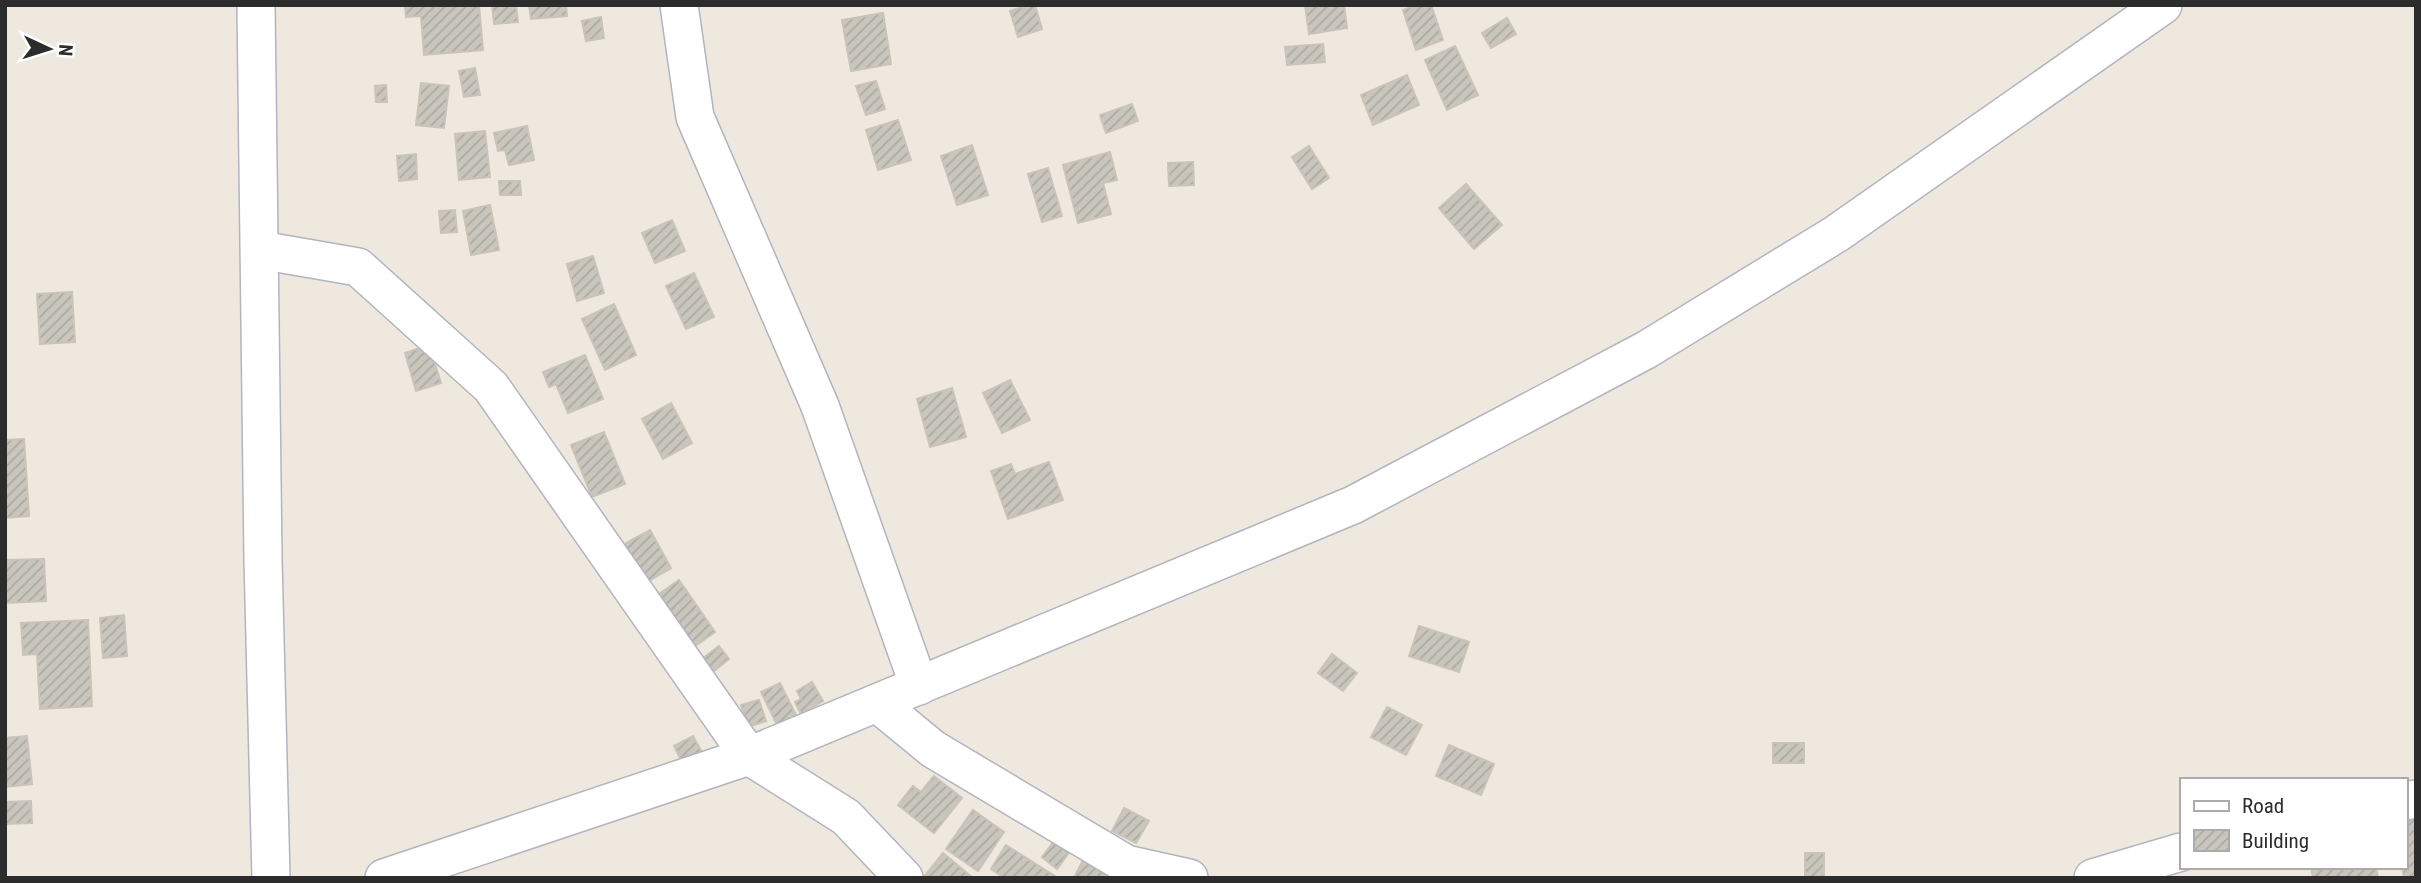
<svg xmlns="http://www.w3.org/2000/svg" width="2421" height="883" viewBox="0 0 2421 883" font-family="'Roboto Condensed',sans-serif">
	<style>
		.building { fill: url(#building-hatch); stroke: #cac4b8; stroke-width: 2 }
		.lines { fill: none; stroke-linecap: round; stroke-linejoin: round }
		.minor-casing { stroke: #b2b5c0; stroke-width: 40 }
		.minor { stroke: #fff; stroke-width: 37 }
	</style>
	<defs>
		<pattern id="building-hatch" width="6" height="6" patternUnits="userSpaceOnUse" patternTransform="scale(1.75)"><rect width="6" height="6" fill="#c9c6bd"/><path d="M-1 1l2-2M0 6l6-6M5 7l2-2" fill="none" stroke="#adaaa3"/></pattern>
	</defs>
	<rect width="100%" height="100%" fill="#eee8de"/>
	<g class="building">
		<polygon points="405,5 479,5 483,50 424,55 421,16 406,17"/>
		<polygon points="492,5 516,5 518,22 494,24"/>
		<polygon points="529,5 566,5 567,16 531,19"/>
		<polygon points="1028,5 1035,5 1042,29 1018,37 1010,11"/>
		<polygon points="1305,5 1344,5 1347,28 1309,34"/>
		<polygon points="1417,5 1431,5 1443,40 1416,50 1403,10"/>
		<polygon points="883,13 891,64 851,71 842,20"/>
		<polygon points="601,17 604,38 586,41 582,21"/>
		<polygon points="1507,18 1516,34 1491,48 1482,33"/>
		<polygon points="1323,44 1325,62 1287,65 1285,47"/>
		<polygon points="1455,46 1478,95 1447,110 1425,60"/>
		<polygon points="475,68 480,95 464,97 459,71"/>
		<polygon points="1407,75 1419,105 1373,125 1361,95"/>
		<polygon points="876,81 885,109 866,115 856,86"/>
		<polygon points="421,83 449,86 444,128 416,125"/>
		<polygon points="386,85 387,102 376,102 375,86"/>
		<polygon points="1132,104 1138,121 1106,133 1100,115"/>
		<polygon points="898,120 911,160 878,170 866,130"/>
		<polygon points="527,126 534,160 509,165 505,150 498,151 494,133"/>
		<polygon points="485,131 490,177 459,180 455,134"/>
		<polygon points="972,145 988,195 957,205 941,156"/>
		<polygon points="1309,146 1329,178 1312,189 1292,157"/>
		<polygon points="1110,152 1117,180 1103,183 1111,214 1078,223 1063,165"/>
		<polygon points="416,154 417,179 399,181 397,156"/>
		<polygon points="1193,162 1194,185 1169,186 1168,163"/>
		<polygon points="1048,168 1062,216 1042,222 1028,174"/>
		<polygon points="499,181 520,181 521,195 500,195"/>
		<polygon points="1466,184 1502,225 1474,249 1439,208"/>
		<polygon points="490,205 499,250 471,255 463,211"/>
		<polygon points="455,210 457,232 441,233 439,211"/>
		<polygon points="672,220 685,251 655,263 642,233"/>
		<polygon points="593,256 604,293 577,301 567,264"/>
		<polygon points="694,273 714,317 686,329 666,286"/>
		<polygon points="72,292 75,342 40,344 37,294"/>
		<polygon points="614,304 636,355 605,370 582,319"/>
		<polygon points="429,345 441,383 416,391 405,353"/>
		<polygon points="585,355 603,399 568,413 556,384 549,387 543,372"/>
		<polygon points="1010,380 1030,420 1002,433 983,393"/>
		<polygon points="952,388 966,437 930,447 917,399"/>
		<polygon points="671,403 692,443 663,459 642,419"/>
		<polygon points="604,432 625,484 592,497 571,445"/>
		<polygon points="24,439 29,516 5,518 5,440"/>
		<polygon points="1049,462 1063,500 1008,519 991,471 1011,464 1015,474"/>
		<polygon points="650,530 671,568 638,587 617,548"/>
		<polygon points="44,559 46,601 5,603 5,560"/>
		<polygon points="679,580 715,632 688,651 652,599"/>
		<polygon points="124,615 127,656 103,658 100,618"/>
		<polygon points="88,620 92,706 40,709 37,654 23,655 21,623"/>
		<polygon points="1419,626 1469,642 1459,672 1409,656"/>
		<polygon points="719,646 729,659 704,679 693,666"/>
		<polygon points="1332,654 1357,673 1343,691 1318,673"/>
		<polygon points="812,682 823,701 801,714 795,702 801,699 797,691"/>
		<polygon points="780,683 797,717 778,727 761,692"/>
		<polygon points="759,700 766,721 748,727 741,705"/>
		<polygon points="1387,707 1422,725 1406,755 1371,737"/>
		<polygon points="27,736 32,784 5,787 5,738"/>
		<polygon points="693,736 704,756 684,766 674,746"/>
		<rect x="1773" y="743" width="31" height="20"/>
		<polygon points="1449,745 1494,764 1481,795 1436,776"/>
		<polygon points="934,776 962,798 934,833 898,805 913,786 921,792"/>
		<polygon points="31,801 32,823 5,824 5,802"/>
		<polygon points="1124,808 1149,821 1136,843 1112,831"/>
		<polygon points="973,810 1004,832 978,871 946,849"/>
		<polygon points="2416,816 2416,878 2404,878 2402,867 2405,867 2405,817"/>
		<polygon points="1058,836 1073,847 1057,869 1042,857"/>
		<polygon points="1006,845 1058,878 1004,878 991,869"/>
		<polygon points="943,853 973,878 923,878"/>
		<rect x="1805" y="853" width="19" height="25"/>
		<polygon points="1086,854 1109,866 1103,878 1074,878"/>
		<polygon points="2311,867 2376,867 2378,878 2313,878"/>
	</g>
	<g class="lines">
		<defs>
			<g id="minor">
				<polyline points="256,5 263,559 271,878"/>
				<polyline points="679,5 695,117 820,406 919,686"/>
				<polyline points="260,250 358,267 491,387 749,756 846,817 904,878"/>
				<polyline points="877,703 933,749 1126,864 1189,878"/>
				<polyline points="2405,801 2416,799"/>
				<polyline points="384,878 749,756 1353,505 1646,350 1836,234 2163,5"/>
				<polyline points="2093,878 2181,852"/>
			</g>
		</defs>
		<use href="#minor" class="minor-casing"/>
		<use href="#minor" class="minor"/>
	</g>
	<rect width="2421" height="883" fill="none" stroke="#2c2c2c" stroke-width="14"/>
	<rect x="2180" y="778" width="228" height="91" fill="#ffffff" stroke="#ababab" stroke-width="2"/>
	<rect x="2194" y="801" width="35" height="10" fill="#ffffff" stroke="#ababab" stroke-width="2"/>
	<text x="2242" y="813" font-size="21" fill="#2c2c2c">Road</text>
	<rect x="2194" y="830" width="35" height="21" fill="url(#building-hatch)" stroke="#ababab" stroke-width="2"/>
	<text x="2242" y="848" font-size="21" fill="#2c2c2c">Building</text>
	<g transform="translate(49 49) rotate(94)" stroke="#ffffff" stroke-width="5" paint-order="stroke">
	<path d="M0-5L12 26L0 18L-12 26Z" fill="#2c2c2c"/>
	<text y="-10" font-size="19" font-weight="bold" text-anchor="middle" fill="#2c2c2c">N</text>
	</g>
</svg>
